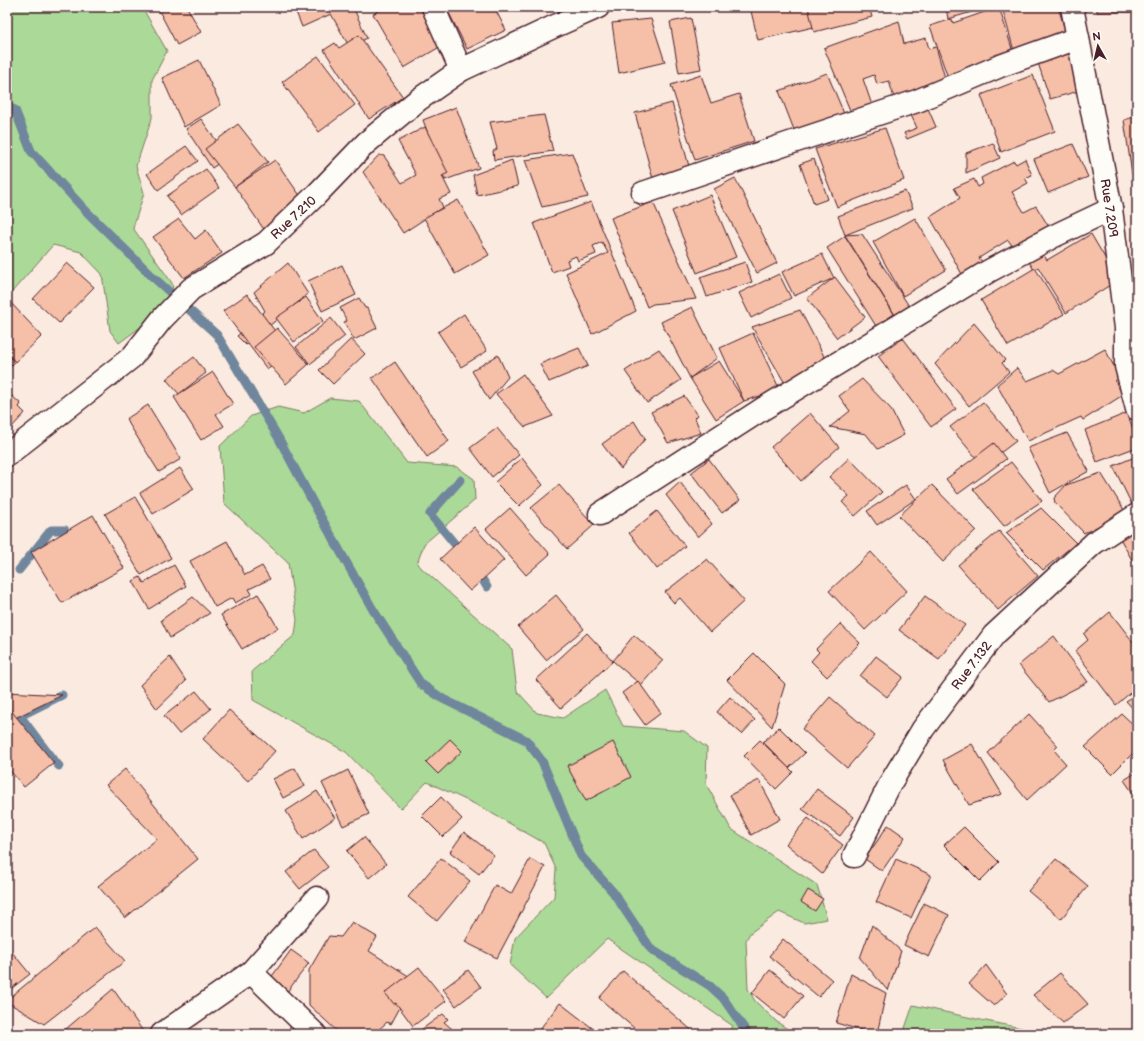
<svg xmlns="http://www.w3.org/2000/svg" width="1144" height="1041" viewBox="0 0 1144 1041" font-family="'Balsamiq Sans',sans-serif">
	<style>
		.green { fill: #aad998; stroke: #7a7c62 }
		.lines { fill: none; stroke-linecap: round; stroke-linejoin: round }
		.stream { stroke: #6f869c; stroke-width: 9 }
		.building { fill: #f5bfa8; stroke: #4a1f2b }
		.minor-casing { stroke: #4a1f2b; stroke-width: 25 }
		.minor { stroke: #fdfcf7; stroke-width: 22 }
		.labels { text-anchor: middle; stroke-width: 3; stroke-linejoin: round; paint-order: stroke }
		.street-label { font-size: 13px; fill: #4a1f2b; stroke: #fdfcf7 }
	</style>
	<rect width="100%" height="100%" fill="#fbeadf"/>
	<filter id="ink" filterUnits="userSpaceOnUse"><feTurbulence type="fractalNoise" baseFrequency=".025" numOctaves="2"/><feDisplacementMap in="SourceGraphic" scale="8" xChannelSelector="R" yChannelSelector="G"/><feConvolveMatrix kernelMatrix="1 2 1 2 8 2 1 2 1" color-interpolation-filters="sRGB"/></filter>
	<g filter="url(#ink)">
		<g class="green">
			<polygon points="7,7 142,7 167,51 152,80 152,118 136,166 144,193 133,228 172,283 174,297 165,309 119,343 110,331 102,274 81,252 53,245 11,293 7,296"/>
			<polygon points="330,398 359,401 407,463 457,467 474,479 475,500 424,544 417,564 512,649 517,691 537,713 563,718 605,690 623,726 684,731 707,748 706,784 731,829 817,885 827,919 804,923 779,912 750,933 746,940 748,989 755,1001 777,1022 795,1034 728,1034 733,1026 607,939 546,998 510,965 515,938 554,897 556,869 544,843 479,806 427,782 401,809 346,752 253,700 252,671 295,635 297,620 288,563 224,503 220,446 251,416 278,407 304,413"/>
			<polygon points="913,1005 981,1020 1052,1034 903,1034"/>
		</g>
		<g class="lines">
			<g class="stream">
				<polyline points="7,107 15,110 31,151 86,211 153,277 217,335 278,437 317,510 372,608 421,684 443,699 526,740 542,761 581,856 613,892 651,949 710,986 723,998 748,1034"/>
				<polyline points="460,480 430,514 463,554"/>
				<polyline points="476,569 487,587"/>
				<polyline points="19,570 51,530 65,530"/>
				<polyline points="59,766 50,756 20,716 62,695"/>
			</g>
		</g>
		<g class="building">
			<polygon points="157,7 187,7 201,32 177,45"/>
			<polygon points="294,7 353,7 367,38 350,48 331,14 302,27"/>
			<polygon points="384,7 421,7 443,45 404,68 373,14"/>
			<polygon points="446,7 494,7 506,30 467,49"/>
			<polygon points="750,7 814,7 818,26 758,40"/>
			<polygon points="808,7 869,7 872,17 814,32"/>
			<polygon points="946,7 989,7 948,19"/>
			<polygon points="999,7 1013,52 969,66 970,72 948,78 930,26 952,19 953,23"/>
			<polygon points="1002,7 1058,7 1066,33 1014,51"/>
			<rect x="1097" y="7" width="40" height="5"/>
			<polygon points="691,18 701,69 679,73 670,22"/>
			<polygon points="651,19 665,62 619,73 612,23"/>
			<polygon points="899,21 904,44 926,38 929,49 936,47 947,85 894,98 889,81 877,84 874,75 863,79 873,108 852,115 824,48"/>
			<polygon points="359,35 403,97 369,119 324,50 335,43 339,48"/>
			<polygon points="1074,49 1086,89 1050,99 1037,60"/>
			<polygon points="318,56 355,105 319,132 282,82"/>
			<polygon points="199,60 221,105 184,127 162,78"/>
			<polygon points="1137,65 1137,82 1133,66"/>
			<polygon points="827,73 845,116 796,135 779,91"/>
			<polygon points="701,75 711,103 739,94 754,141 695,160 671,85"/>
			<polygon points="1033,75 1055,131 1001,152 981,95"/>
			<polygon points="672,103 690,170 653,179 635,113"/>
			<polygon points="927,106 936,127 907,139 904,133 917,128 910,113"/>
			<polygon points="456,107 479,168 445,180 423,120"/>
			<polygon points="544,115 553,151 494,160 493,151 497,149 490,122"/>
			<polygon points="1137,116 1137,172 1132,174 1124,120"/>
			<polygon points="201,119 228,157 212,168 186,129"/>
			<polygon points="238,124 268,162 235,187 205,149"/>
			<polygon points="425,127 448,173 442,176 451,194 439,199 443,207 403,233 363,172 379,155 384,156 402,183 416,175 398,141"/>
			<polygon points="885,128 904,180 837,207 815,149"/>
			<polygon points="993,143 1000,158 966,173 966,153"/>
			<polygon points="1073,144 1088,177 1048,193 1034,159"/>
			<polygon points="186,146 198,161 158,190 147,174"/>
			<polygon points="572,153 588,197 542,207 525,160"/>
			<polygon points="814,159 828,199 814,204 800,164"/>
			<polygon points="1025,159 1032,175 1025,178 1028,183 1012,192 1024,212 1036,206 1049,227 1014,248 1008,240 979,258 984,264 963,276 930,217 960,198 954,188 974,179 978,187 983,184 981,178 1014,161 1016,164"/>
			<polygon points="275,160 306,204 265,231 235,187"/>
			<polygon points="512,160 518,186 477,195 473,175"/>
			<polygon points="206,169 219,188 181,215 167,196"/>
			<polygon points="735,178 777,263 757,273 714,189"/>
			<polygon points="905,191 913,208 845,235 838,216"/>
			<polygon points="710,195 736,257 697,273 672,211"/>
			<polygon points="458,200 489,255 455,274 424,218"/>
			<polygon points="591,202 636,311 592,334 566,273 608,253 602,242 593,246 596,254 578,261 576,256 567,260 569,266 552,272 534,223"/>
			<polygon points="653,202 696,299 653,304 647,307 611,218"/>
			<polygon points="915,218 946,270 903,296 873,242"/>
			<polygon points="179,219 195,239 206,230 222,253 184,278 153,237"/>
			<polygon points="862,234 909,306 895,315 845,235"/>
			<polygon points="1091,234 1118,280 1066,313 1038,267 1034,270 1025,255 1040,249 1047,260"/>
			<polygon points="845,236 894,314 876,326 827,248"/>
			<polygon points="822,254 834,278 794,296 782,272"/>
			<polygon points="745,262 752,282 707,297 700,277"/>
			<polygon points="67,263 94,287 59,323 33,299"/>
			<polygon points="288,263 308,294 246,345 237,336 265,311 254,292"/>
			<polygon points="342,265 356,295 322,311 308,281"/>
			<polygon points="1035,268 1064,314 1008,346 981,300"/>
			<polygon points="779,274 791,298 751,318 739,293"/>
			<polygon points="835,277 865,317 837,338 807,298"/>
			<polygon points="247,294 290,351 267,369 223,311"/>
			<polygon points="306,297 323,321 294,342 276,318"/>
			<polygon points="359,298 365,308 367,308 377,328 354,340 344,322 347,321 340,308"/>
			<polygon points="9,301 42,336 15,362 7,353 7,303"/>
			<polygon points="692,307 717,358 690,378 661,322"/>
			<polygon points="800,310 827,362 786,385 752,327"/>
			<polygon points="464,314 487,351 461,367 438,332"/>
			<polygon points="331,318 345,336 310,364 296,347"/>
			<polygon points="974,323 1005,360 1002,363 1009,372 969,406 935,364"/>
			<polygon points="277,328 309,364 286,384 254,347"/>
			<polygon points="753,333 780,390 744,401 720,348"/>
			<polygon points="903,338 956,409 931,427 878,356"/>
			<polygon points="351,339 365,354 333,384 319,370"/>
			<polygon points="579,348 588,366 549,382 540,364"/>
			<polygon points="659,349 681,380 647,403 625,371"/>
			<polygon points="1105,349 1120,378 1115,381 1123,395 1083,420 1081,417 1028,441 997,385 1017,368 1027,381 1053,370 1059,374"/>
			<polygon points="7,353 15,362 7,370"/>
			<polygon points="498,355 508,377 489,400 472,371"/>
			<polygon points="194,357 206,373 179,394 166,379"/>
			<polygon points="719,361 744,401 716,419 690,378"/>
			<polygon points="395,362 449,441 427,457 372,378"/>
			<polygon points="213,372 233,404 216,414 224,426 201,440 174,397"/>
			<polygon points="523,374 553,416 525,427 496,394"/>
			<polygon points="862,379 890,408 904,435 878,449 866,434 830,427 850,411 839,396"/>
			<polygon points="7,395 10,398 12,396 21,404 19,407 25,413 12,427 7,422"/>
			<polygon points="684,396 698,415 695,418 701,433 668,443 651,412"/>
			<polygon points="983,402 1016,441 983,466 950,427"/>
			<polygon points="148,405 181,459 159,472 126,419"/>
			<polygon points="810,413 839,447 801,481 771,447"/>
			<polygon points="1127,413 1137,439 1137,447 1097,462 1085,430"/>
			<polygon points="634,421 645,439 621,469 602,444"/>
			<polygon points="497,428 519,455 492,477 470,448"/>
			<polygon points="1067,433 1089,471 1050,493 1028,448"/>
			<polygon points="994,443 1006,459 958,494 946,479"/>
			<polygon points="1137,456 1137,507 1134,509 1113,466"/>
			<polygon points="522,458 543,485 519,506 495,482"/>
			<polygon points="849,458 882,492 855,516 842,502 849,496 829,477"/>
			<polygon points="709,459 740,500 722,513 691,473"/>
			<polygon points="1011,462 1042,501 1004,526 973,489"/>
			<polygon points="180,468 194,489 153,514 140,493"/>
			<polygon points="1101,473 1126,513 1084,533 1055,503 1054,498 1066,485"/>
			<polygon points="680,482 712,524 698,537 666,495"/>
			<polygon points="559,485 594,525 567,549 531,508"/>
			<polygon points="906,485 916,499 877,525 867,511"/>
			<polygon points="932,485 976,530 943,562 899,516"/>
			<polygon points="135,497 171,558 141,575 105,514"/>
			<polygon points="510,508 550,554 526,575 486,529"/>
			<polygon points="1041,508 1076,543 1043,570 1006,533"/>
			<polygon points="657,511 685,546 657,569 629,533"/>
			<polygon points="93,515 124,568 62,603 31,552"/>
			<polygon points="1137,524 1137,569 1117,533"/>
			<polygon points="474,527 504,560 470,591 440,559"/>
			<polygon points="999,531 1038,576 998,610 958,565"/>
			<polygon points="227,541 245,575 262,566 270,579 249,589 252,594 235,603 232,598 215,607 190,561"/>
			<polygon points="871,552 907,591 865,630 829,591"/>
			<polygon points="707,559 744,601 710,632 680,598 674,603 665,592"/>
			<polygon points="174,565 186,586 149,609 133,581 140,577 144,583"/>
			<polygon points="258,594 278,628 242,649 221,615"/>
			<polygon points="556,595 584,629 546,660 518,627"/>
			<polygon points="925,596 965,625 939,659 899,630"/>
			<polygon points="193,597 210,613 170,638 161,620"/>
			<polygon points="1110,612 1137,647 1137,687 1116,705 1075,651 1088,640 1084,634"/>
			<polygon points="840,624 860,643 827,677 811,661 819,652 816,649"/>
			<polygon points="587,633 613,661 561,708 536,680"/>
			<polygon points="634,635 663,660 641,685 613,661"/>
			<polygon points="1054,636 1088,682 1049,702 1019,665"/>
			<polygon points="754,653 785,684 772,727 727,680"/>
			<polygon points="876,656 903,677 887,697 860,676"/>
			<polygon points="170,657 186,681 157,709 140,685"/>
			<polygon points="638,681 661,713 645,725 622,693"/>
			<polygon points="196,691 211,709 179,734 164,716"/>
			<polygon points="7,692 62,695 15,718 7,724"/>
			<polygon points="1137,694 1137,713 1126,701"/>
			<polygon points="730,697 755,720 742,734 717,712"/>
			<polygon points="830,697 875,736 847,768 802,729"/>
			<polygon points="9,708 54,763 24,787 7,767 7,709"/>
			<polygon points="229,710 275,751 248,781 203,739"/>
			<polygon points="1029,714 1058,746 1054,750 1066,764 1027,800 988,753"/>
			<polygon points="1122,714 1137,728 1137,749 1112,774 1085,747"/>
			<polygon points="779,727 805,753 789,768 763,742"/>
			<polygon points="450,739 462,751 438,774 426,762"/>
			<polygon points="760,740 793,772 776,789 744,756"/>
			<polygon points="613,742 631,777 586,801 567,766"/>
			<polygon points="972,744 1002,794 969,805 943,760"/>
			<polygon points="295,768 305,786 283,798 273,779"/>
			<polygon points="125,769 198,859 125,918 98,886 157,839 106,785"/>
			<polygon points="348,770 369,814 343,826 322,783"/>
			<polygon points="1137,772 1137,799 1124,780"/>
			<polygon points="759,780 780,819 751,835 730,795"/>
			<polygon points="817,789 854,817 840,836 802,809"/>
			<polygon points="317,791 335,818 303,839 286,811"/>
			<polygon points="441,797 462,819 443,837 422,816"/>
			<polygon points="808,818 843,845 822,874 786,844"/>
			<polygon points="888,825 905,837 882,871 865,859"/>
			<polygon points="964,827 999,862 980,881 944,845"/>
			<polygon points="464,832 494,855 479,874 450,852"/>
			<polygon points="364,837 386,864 369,878 347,851"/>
			<polygon points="314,850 328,867 300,889 286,872"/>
			<polygon points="441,858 470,881 437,921 408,897"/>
			<polygon points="530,859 545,867 497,958 465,942 495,885 511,894"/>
			<polygon points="896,859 931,875 911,918 876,902"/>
			<polygon points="1056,859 1088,886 1061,919 1028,891"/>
			<polygon points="808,890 823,899 815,911 801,902"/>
			<polygon points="924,903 949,915 929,957 904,945"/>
			<polygon points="352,922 377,937 369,951 415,980 391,1024 387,1022 374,1034 340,1034 309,1005 309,970 329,936 341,937"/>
			<polygon points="872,925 901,951 888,991 860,958"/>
			<polygon points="95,927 125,961 44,1024 7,1002 7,1000"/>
			<polygon points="783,939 832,980 819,997 769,956"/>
			<polygon points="7,946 30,974 7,992"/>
			<polygon points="291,950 309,963 287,992 270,979"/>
			<polygon points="986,965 1007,994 994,1006 969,984"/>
			<polygon points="419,967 446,1001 413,1026 396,1003 394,1004 385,993"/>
			<polygon points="468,970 481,987 456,1006 443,989"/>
			<polygon points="770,970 803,996 784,1019 752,993"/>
			<polygon points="623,971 696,1034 641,1034 599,998"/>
			<polygon points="1060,973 1088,1004 1063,1023 1033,995"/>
			<polygon points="851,974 886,993 877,1034 874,1034 836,1023"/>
			<polygon points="113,989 145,1034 60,1034"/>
			<polygon points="560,1003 600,1034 536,1034"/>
			<polygon points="443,1014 448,1019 444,1022 458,1034 420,1034 418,1032"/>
		</g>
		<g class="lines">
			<defs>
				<g id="minor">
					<polyline points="433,7 461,70"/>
					<polyline points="1072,7 1111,209 1126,328 1126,366 1137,409"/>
					<polyline points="643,193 787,144 917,101 1000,66 1078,38"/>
					<polyline points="7,455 132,357 162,319 191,289 266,243 316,195 366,143 418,100 461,70 553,27 598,7"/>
					<polyline points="600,514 761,410 989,271 1052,237 1111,209"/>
					<polyline points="854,856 891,782 923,729 994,635 1094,543 1137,515"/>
					<polyline points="251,972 315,1034"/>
					<polyline points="162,1034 251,972 317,898"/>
				</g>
			</defs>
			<use href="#minor" class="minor-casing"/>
			<use href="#minor" class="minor"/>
		</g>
	</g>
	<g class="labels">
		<g class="street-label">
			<text transform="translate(1110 208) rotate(81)" y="5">Rue 7.209</text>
			<text transform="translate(293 217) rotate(-43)" y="5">Rue 7.210</text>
			<text transform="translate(971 665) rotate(-53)" y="5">Rue 7.132</text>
		</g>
	</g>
	<rect width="1144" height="1041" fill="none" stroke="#fdfcf7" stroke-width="24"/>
	<rect x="12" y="12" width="1120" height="1017" fill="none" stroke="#4a1f2b" stroke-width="1.5" filter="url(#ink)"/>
	<g transform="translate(1098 46) rotate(352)" stroke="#fdfcf7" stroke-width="3" paint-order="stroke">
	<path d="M0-3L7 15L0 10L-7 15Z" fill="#4a1f2b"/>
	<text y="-6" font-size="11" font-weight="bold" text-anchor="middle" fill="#4a1f2b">N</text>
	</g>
</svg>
